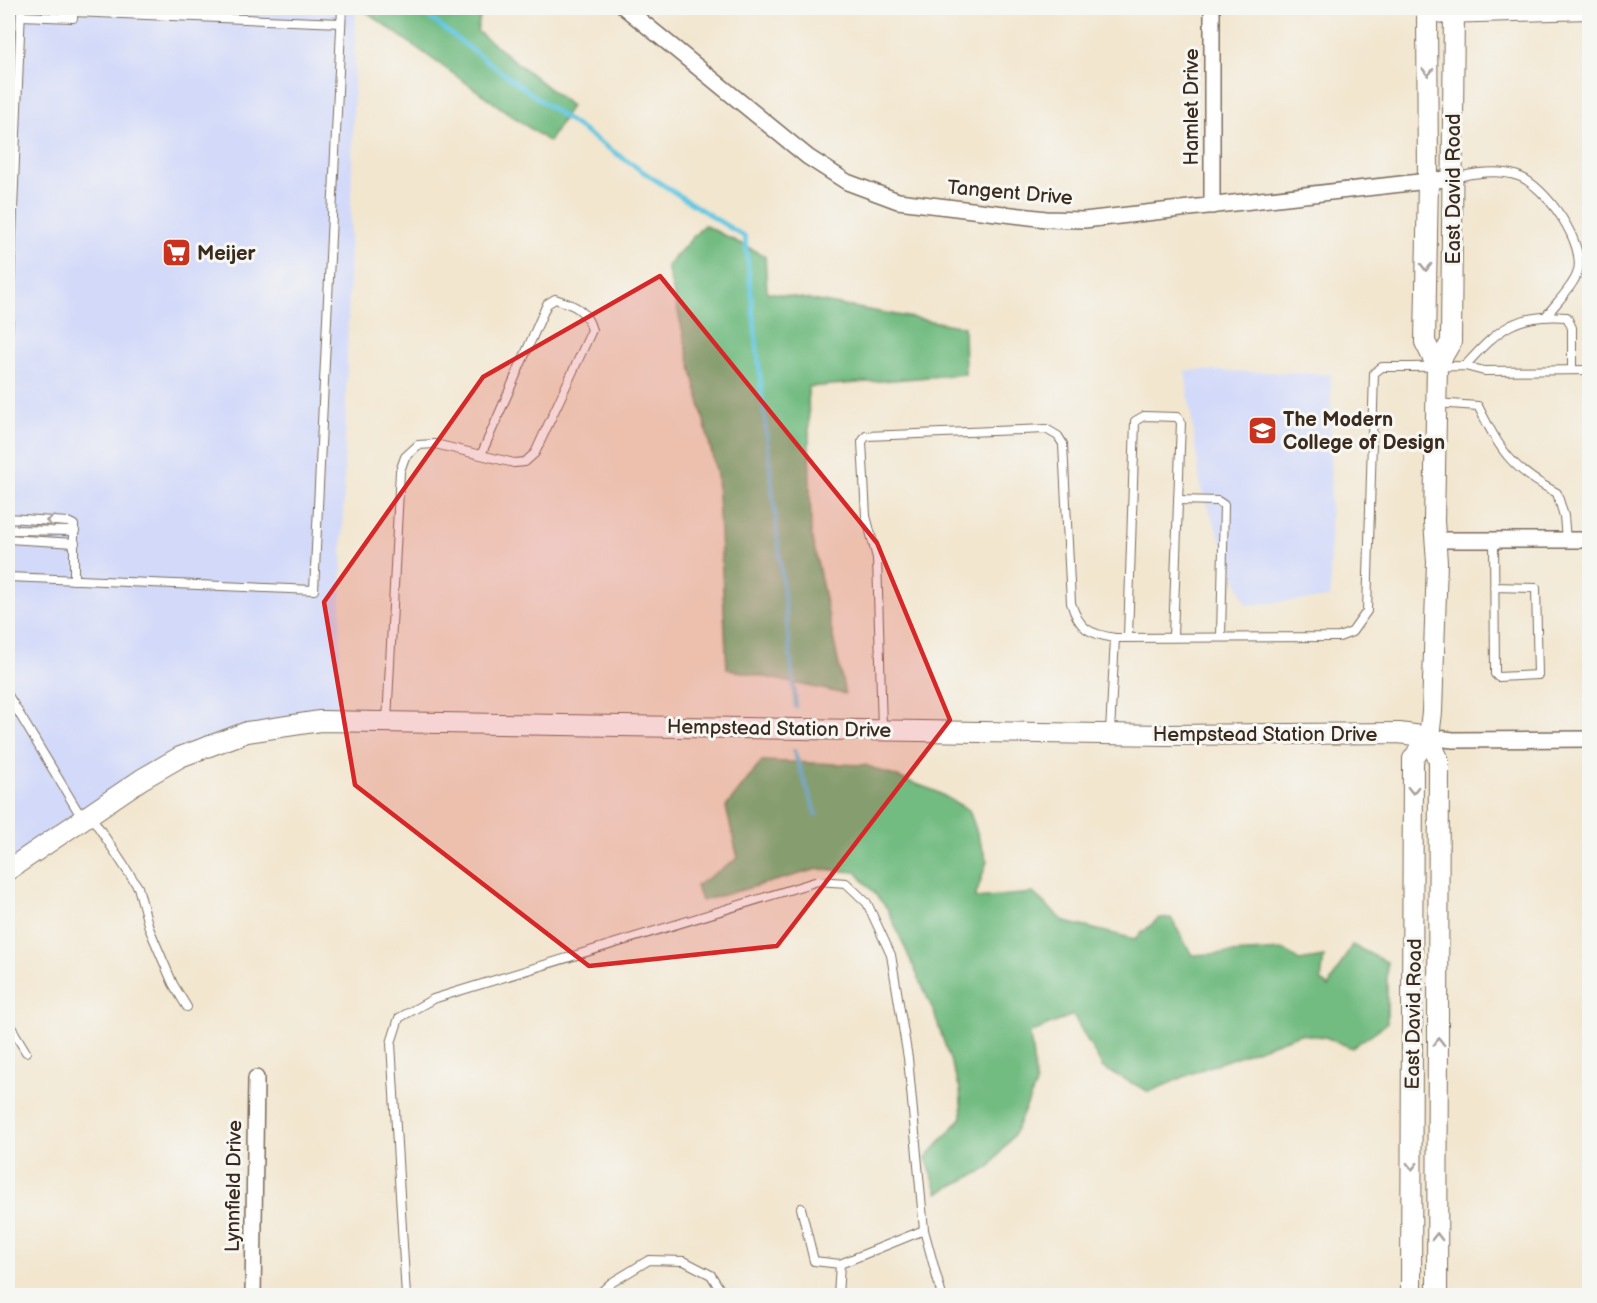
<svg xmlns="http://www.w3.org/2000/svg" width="1597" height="1303" viewBox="0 0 1597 1303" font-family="'Balsamiq Sans',sans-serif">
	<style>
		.built { fill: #d2d9f9 }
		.forest { fill: #72bb81; stroke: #567250; stroke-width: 1.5 }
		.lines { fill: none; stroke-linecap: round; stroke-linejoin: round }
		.stream { stroke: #64c7e2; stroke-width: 4.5 }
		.service-casing { stroke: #7b6c5c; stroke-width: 10 }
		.minor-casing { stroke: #7b6c5c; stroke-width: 18 }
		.tertiary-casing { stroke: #7b6c5c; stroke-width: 22 }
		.service { stroke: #fff; stroke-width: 8 }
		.minor { stroke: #fff; stroke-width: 15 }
		.tertiary { stroke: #fff; stroke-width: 20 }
		.oneway { stroke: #a79f9a }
		.marked { fill: #d62828; fill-opacity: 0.2; stroke: #d62828; stroke-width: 4.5; stroke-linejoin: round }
		.labels { text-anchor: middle; stroke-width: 6; stroke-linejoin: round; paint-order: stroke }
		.street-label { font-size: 20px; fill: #3b2a1e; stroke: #f6f6f2 }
		.poi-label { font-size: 20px; font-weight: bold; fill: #3b2a1e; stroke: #f6f6f2; text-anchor: start }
	</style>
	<rect width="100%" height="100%" fill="#f6f6f2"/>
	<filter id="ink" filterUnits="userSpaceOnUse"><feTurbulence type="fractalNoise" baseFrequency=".0167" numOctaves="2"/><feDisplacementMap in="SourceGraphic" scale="12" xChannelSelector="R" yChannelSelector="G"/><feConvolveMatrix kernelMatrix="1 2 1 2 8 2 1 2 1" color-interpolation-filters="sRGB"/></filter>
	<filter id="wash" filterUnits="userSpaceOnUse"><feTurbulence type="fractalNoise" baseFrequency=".008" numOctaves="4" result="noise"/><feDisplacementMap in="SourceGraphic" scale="24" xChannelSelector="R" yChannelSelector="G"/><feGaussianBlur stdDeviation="1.35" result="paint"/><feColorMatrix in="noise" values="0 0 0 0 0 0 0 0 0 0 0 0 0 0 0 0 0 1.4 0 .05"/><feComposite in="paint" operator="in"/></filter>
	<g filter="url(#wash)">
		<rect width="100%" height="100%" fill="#f2e6cf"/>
		<g class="built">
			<polygon points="8,8 356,8 338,721 180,757 8,868"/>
			<polygon points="1185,370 1331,374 1330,598 1246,605 1201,489"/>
		</g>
		<g class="forest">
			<polygon points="361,8 482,8 477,31 571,106 549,142"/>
			<polygon points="704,225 765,256 767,292 964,327 965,374 808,387 811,532 845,694 727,669 717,475 667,266"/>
			<polygon points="762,761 865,765 935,791 969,810 987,861 975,898 1033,893 1065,922 1135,939 1159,918 1171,918 1192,955 1285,950 1299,961 1324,957 1321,980 1328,987 1352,945 1387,962 1387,1023 1352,1048 1325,1037 1300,1034 1200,1070 1149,1092 1103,1068 1073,1015 1030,1033 1036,1085 1014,1134 989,1168 938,1193 926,1158 962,1117 960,1089 933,1010 887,908 856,872 818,869 701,901 696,886 738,858 726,807"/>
		</g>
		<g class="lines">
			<g class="stream">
				<path d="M417 8C523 90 630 167 745 237L796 707"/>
				<polyline points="794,751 816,814"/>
			</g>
		</g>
	</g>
	<g filter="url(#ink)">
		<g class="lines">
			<defs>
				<g id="service">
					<polyline points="73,12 341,23"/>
					<polyline points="21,16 73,18 73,9"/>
					<path d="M1454 178C1472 173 1499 169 1518 176 1545 185 1588 245 1577 274 1572 288 1556 303 1547 315"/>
					<polyline points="8,335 21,8"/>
					<path d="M1465 366C1498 329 1516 313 1567 317L1572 328V370"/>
					<path d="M1436 403 1478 406C1501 451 1511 469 1557 493L1564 516 1566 540"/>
					<polyline points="1178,500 1218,501 1224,505 1221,636"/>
					<polyline points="8,518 68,522 74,525 74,580"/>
					<polyline points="8,530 75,531"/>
					<polyline points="8,539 75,543"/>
					<polyline points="1494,540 1495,674 1498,677 1538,675 1536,588 1494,587"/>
					<polyline points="8,577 314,590 342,8"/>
					<polyline points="1128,637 1135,421 1144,416 1177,417 1181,422 1173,636"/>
					<polyline points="1115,638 1339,637 1352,632 1367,611 1374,373 1382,367 1410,367 1465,366 1484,371 1590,370"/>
					<polyline points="8,695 82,818"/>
					<path d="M387 721 400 471 405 457 418 445 435 444 514 463 525 462 535 453 592 330C586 309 574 305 555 299L547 304 481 455"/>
					<path d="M882 729 877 558 866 516 862 442 866 436 1046 429 1058 436 1063 444 1071 603C1079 629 1089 634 1115 638L1110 732"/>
					<polyline points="91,816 138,887 149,928 173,984 187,1007"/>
					<polyline points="8,1022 26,1052"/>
					<polyline points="801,1208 814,1261 840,1264"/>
					<polyline points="406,1296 391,1043 399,1018 433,999 818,881 846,883 867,903 891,955 908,1058 924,1230"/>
					<polyline points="597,1296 611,1283 649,1260 684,1261 711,1275 724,1296"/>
					<polyline points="838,1296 840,1264 924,1230 942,1296"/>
				</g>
				<g id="minor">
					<polyline points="625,8 808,157 847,182 898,201 1046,219 1084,220 1454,178"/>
					<polyline points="1212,8 1212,206"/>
					<polyline points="1435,540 1590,540"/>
					<polyline points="1429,737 1453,740 1590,739"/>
					<polyline points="253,1296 256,1078"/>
				</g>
				<g id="tertiary">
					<polyline points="1442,13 1590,9"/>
					<polyline points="1437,366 1451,342 1454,8"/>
					<polyline points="1429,737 1439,761 1437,1296"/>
					<polyline points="8,870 142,779 180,757 247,732 320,721 1165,735 1399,733 1429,737"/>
					<polyline points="1411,1296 1413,759 1429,737 1432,712 1437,562 1434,521 1437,366 1425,342 1428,181 1427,8"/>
				</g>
			</defs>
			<use href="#service" class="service-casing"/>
			<use href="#minor" class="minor-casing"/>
			<use href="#tertiary" class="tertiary-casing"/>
			<use href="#service" class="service"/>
			<use href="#minor" class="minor"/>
			<use href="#tertiary" class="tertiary"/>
		</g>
		<defs><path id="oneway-chevron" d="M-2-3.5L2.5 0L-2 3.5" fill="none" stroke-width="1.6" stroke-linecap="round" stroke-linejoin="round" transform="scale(1.5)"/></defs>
		<g class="oneway">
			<use href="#oneway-chevron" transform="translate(1428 72) rotate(90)"/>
			<use href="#oneway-chevron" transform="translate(1426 267) rotate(91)"/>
			<use href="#oneway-chevron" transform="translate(50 521) rotate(-177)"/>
			<use href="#oneway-chevron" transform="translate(1413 790) rotate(89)"/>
			<use href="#oneway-chevron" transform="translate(1439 1042) rotate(-89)"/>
			<use href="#oneway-chevron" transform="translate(1412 1166) rotate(90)"/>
			<use href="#oneway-chevron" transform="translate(1437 1237) rotate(-89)"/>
		</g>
	</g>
	<path class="marked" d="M660 276 877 543 950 720 777 946 589 966 355 785 324 602 483 377Z"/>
	<defs>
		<symbol id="supermarket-square" viewBox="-11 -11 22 22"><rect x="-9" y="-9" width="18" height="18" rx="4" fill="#c8321e" stroke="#f6f6f2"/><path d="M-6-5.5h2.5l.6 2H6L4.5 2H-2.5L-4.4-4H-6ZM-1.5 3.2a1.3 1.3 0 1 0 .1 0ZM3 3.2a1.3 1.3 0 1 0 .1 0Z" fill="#fff"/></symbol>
		<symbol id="university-square" viewBox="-11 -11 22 22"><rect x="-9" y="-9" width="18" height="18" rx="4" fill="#c8321e" stroke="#f6f6f2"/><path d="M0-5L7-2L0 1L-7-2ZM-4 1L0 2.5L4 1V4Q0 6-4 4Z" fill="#fff"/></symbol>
	</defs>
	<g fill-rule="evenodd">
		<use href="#supermarket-square" x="160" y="236" width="33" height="33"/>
		<use href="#university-square" x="1246" y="414" width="33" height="33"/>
	</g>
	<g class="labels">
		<g class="street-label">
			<text transform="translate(1191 107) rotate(-90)" y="7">Hamlet Drive</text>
			<text transform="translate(1453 189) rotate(-90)" y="7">East David Road</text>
			<text transform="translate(1010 192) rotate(5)" y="7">Tangent Drive</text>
			<text transform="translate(779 728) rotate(1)" y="7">Hempstead Station Drive</text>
			<text x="1265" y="741">Hempstead Station Drive</text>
			<text transform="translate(1413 1014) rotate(-89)" y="7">East David Road</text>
			<text transform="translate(233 1186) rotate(-89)" y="7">Lynnfield Drive</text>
		</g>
		<g class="poi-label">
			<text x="197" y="260">Meijer</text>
			<text x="1283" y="426">The Modern<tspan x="1283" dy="23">College of Design</tspan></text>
		</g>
	</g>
	<rect width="1597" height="1303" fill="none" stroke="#f6f6f2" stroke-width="30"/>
</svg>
